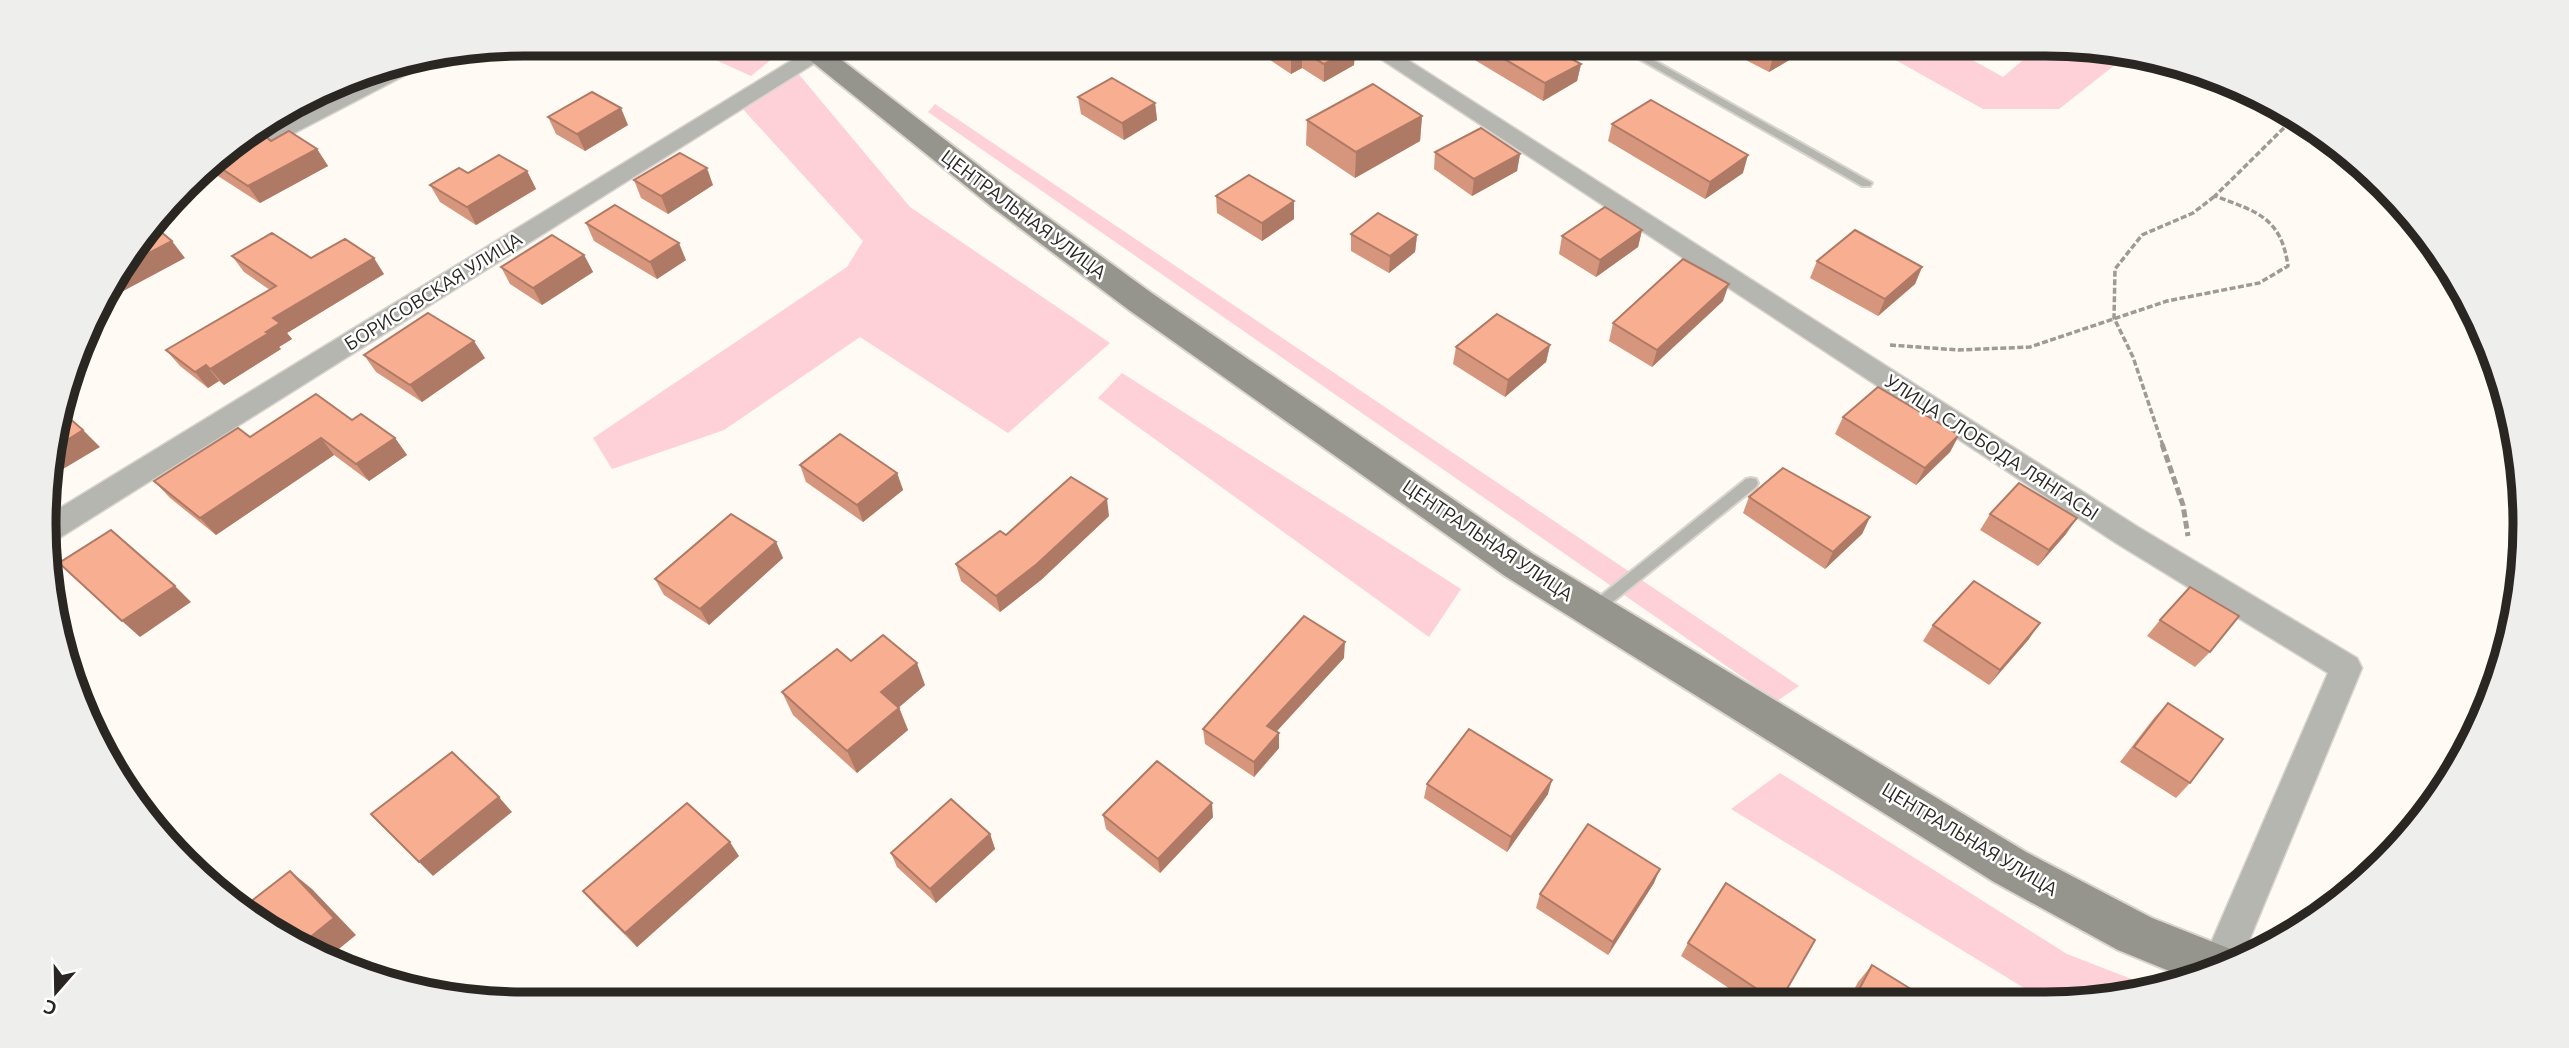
<svg xmlns="http://www.w3.org/2000/svg" width="2569" height="1048" viewBox="0 0 2569 1048" font-family="Ubuntu,sans-serif">
	<style>
		.green { fill: #fdd1d7 }
		.lines { fill: none; stroke-linecap: round; stroke-linejoin: round }
		.lane-casing { stroke: #d9d4ce; stroke-width: 4 }
		.street-casing { stroke: #d9d4ce; stroke-width: 3 }
		.secondary-casing { stroke: #d9d4ce; stroke-width: 4 }
		.path-far1 { stroke: #9e9a94; stroke-width: 3.5; stroke-dasharray: 6 2.5; stroke-linecap: butt }
		.path { stroke: #9e9a94; stroke-width: 5; stroke-dasharray: 8 3.5; stroke-linecap: butt }
		.lane { fill: #b6b6b1; fill-rule: evenodd }
		.street { fill: #b6b6b1; fill-rule: evenodd }
		.secondary { fill: #95958d; fill-rule: evenodd }
		.wall { fill: #d5967d }
		.shaded-wall { fill: #ae7a66 }
		.building { fill: #f8ae91; stroke: #ae7a66; stroke-width: 2 }
		.labels { text-anchor: middle; stroke-width: 5; stroke-linejoin: round; paint-order: stroke }
		.street-label { font-size: 19px; fill: #2a2723; stroke: #fff }
		.rim { fill: none; stroke: #2a2723; stroke-width: 9 }
	</style>
	<rect width="100%" height="100%" fill="#fffaf3"/>
	<g class="green">
		<polygon points="681,44 751,44 772,59 751,76"/>
		<polygon points="1867,44 1944,44 2003,77 2042,44 2125,57 2059,109 1983,109"/>
		<polygon points="796,71 910,207 1110,343 1008,433 860,337 724,430 612,469 593,438 847,267 863,241 742,108"/>
		<polygon points="935,104 1799,686 1777,701 928,112"/>
		<polygon points="1122,373 1461,589 1429,637 1098,398"/>
		<polygon points="1780,773 2067,954 2152,987 2108,1000 2044,1000 1731,809"/>
	</g>
	<g class="lines">
		<defs>
			<g id="lane">
				<polygon points="1613,44 1625,44 1872,183 1870,186 1862,186"/>
				<polygon points="1751,478 1756,479 1758,483 1756,487 1599,613 1589,613 1587,609 1589,605 1746,479"/>
			</g>
			<g id="street">
				<polygon points="1358,44 1383,44 2138,527 2357,658 2362,668 2241,960 2204,971 2201,966 2328,673 2116,543"/>
				<polygon points="815,46 826,53 823,58 61,537 51,540 50,514"/>
				<polygon points="423,60 421,67 206,179 193,180 208,163 224,151 388,66"/>
			</g>
			<polygon id="secondary" points="790,44 821,44 1014,193 1153,294 1533,554 2026,852 2152,918 2233,950 2237,961 2184,977 2118,950 1994,882 1505,576 1129,310 992,207"/>
		</defs>
		<use href="#lane" class="lane-casing"/>
		<use href="#street" class="street-casing"/>
		<use href="#secondary" class="secondary-casing"/>
		<g class="path-far1">
			<path d="M1890 345 1958 350 2030 347 2167 301 2259 283 2288 266C2281 217 2257 212 2215 196L2296 116"/>
			<polyline points="2163,446 2133,357 2114,318 2115,269 2142,235 2193,213 2215,196"/>
		</g>
		<polyline class="path" points="2162,444 2183,505 2188,536"/>
		<use href="#lane" class="lane"/>
		<use href="#street" class="street"/>
		<use href="#secondary" class="secondary"/>
	</g>
	<g class="wall">
		<polygon points="1246,44 1348,44 1355,48 1354,65 1324,82 1302,68 1291,74"/>
		<polygon points="1448,44 1544,44 1581,64 1577,81 1543,101"/>
		<polygon points="1715,44 1816,44 1769,72"/>
		<polygon points="1078,97 1155,103 1157,120 1124,140 1081,114"/>
		<polygon points="1422,116 1420,141 1355,178 1306,145 1307,120"/>
		<polygon points="548,117 628,125 585,151 556,134"/>
		<polygon points="1612,124 1743,173 1705,199 1608,141"/>
		<polygon points="258,141 271,141 317,149 328,166 260,203 218,176 209,162 234,144"/>
		<polygon points="1435,152 1520,154 1517,171 1472,196 1434,169"/>
		<polygon points="527,171 536,189 476,225 440,202 430,185 468,173"/>
		<polygon points="634,180 713,185 668,214 641,198"/>
		<polygon points="1216,196 1294,219 1262,241 1217,213"/>
		<polygon points="586,223 686,260 657,279 594,241"/>
		<polygon points="1642,230 1638,247 1596,277 1559,254 1562,236"/>
		<polygon points="1351,234 1417,235 1415,252 1389,273 1351,251"/>
		<polygon points="584,255 593,272 542,305 510,284 501,267"/>
		<polygon points="232,256 311,258 384,274 287,333 292,339 279,347 281,349 224,385 219,381 208,388 180,366 166,350 270,290 244,272"/>
		<polygon points="1817,261 1922,267 1915,284 1878,316 1810,278"/>
		<polygon points="1723,301 1652,367 1609,341 1613,323"/>
		<polygon points="1550,345 1546,362 1505,397 1453,364 1456,347"/>
		<polygon points="364,355 485,358 422,402 376,372"/>
		<polygon points="1843,417 1959,435 1950,452 1916,485 1835,434"/>
		<polygon points="250,437 395,438 407,455 369,481 334,455 216,535 170,498 154,481"/>
		<polygon points="800,465 897,473 903,490 863,522 806,482"/>
		<polygon points="1749,497 1870,517 1862,534 1825,569 1743,513"/>
		<polygon points="1990,514 2066,534 2038,566 1980,530"/>
		<polygon points="1109,516 1041,580 1000,612 961,581 956,564 1006,535"/>
		<polygon points="776,542 783,558 709,625 664,595 655,579"/>
		<polygon points="2160,620 2210,652 2195,667 2147,636"/>
		<polygon points="1933,625 2029,639 1989,685 1923,641"/>
		<polygon points="1344,658 1276,731 1279,748 1254,777 1205,744 1203,729"/>
		<polygon points="851,661 925,685 899,707 908,730 857,773 793,715 782,692"/>
		<polygon points="2168,703 2190,783 2176,798 2120,762 2154,718"/>
		<polygon points="1427,784 1548,794 1507,852 1424,798"/>
		<polygon points="1103,815 1213,817 1160,873 1106,829"/>
		<polygon points="990,834 995,849 936,903 897,867 891,853"/>
		<polygon points="739,856 637,947 595,905 583,891"/>
		<polygon points="1654,883 1608,955 1536,908 1540,894"/>
		<polygon points="1688,943 1780,1001 1748,1001 1681,956"/>
		<polygon points="1872,965 1926,1001 1848,1001 1858,982"/>
	</g>
	<g class="shaded-wall">
		<polygon points="1793,44 1816,44 1769,72 1774,54"/>
		<polygon points="1355,48 1354,65 1324,82 1324,64"/>
		<polygon points="1302,51 1302,68 1291,74 1291,56"/>
		<polygon points="1581,64 1577,81 1543,101 1545,83"/>
		<polygon points="1155,103 1157,120 1124,140 1122,123"/>
		<polygon points="621,108 628,125 585,151 577,134"/>
		<polygon points="1422,116 1420,141 1355,178 1356,152"/>
		<polygon points="317,149 328,166 260,203 248,186"/>
		<polygon points="1520,154 1517,171 1472,196 1474,179"/>
		<polygon points="1748,155 1743,173 1705,199 1710,182"/>
		<polygon points="707,168 713,185 668,214 661,196"/>
		<polygon points="527,171 536,189 476,225 467,207"/>
		<polygon points="1294,201 1294,219 1262,241 1262,223"/>
		<polygon points="1642,230 1638,247 1596,277 1600,260"/>
		<polygon points="1417,235 1415,252 1389,273 1390,256"/>
		<polygon points="172,241 185,258 114,296 107,287 122,267"/>
		<polygon points="679,243 686,260 657,279 650,262"/>
		<polygon points="584,255 593,272 542,305 533,288"/>
		<polygon points="374,258 384,274 287,333 292,339 279,347 281,349 224,385 210,369 266,332 273,318"/>
		<polygon points="1922,267 1915,284 1878,316 1885,299"/>
		<polygon points="1729,284 1723,301 1652,367 1657,350"/>
		<polygon points="474,341 485,358 422,402 410,385"/>
		<polygon points="1550,345 1546,362 1505,397 1508,380"/>
		<polygon points="206,365 219,381 208,388 195,372"/>
		<polygon points="83,430 100,447 48,478 48,461 51,450"/>
		<polygon points="1959,435 1950,452 1916,485 1925,468"/>
		<polygon points="321,438 334,455 216,535 200,518"/>
		<polygon points="395,438 407,455 369,481 356,464"/>
		<polygon points="897,473 903,490 863,522 857,505"/>
		<polygon points="1107,499 1109,516 1041,580 1000,612 996,596"/>
		<polygon points="1870,517 1862,534 1825,569 1833,552"/>
		<polygon points="2077,518 2066,534 2038,566 2049,550"/>
		<polygon points="776,542 783,558 709,625 700,609"/>
		<polygon points="175,586 191,602 140,637 122,621"/>
		<polygon points="2040,623 2029,639 1989,685 2000,670"/>
		<polygon points="1345,642 1344,658 1268,741 1267,726"/>
		<polygon points="917,663 925,685 890,715 881,692"/>
		<polygon points="899,708 908,730 857,773 847,751"/>
		<polygon points="1279,733 1279,748 1254,777 1254,762"/>
		<polygon points="1552,780 1548,794 1507,852 1511,837"/>
		<polygon points="499,797 512,812 433,876 419,862"/>
		<polygon points="1212,803 1213,817 1160,873 1158,859"/>
		<polygon points="990,834 995,849 936,903 930,889"/>
		<polygon points="730,842 739,856 637,947 625,933"/>
		<polygon points="1660,869 1654,883 1608,955 1613,942"/>
		<polygon points="290,871 312,889 356,935 329,957 303,943"/>
	</g>
	<g class="building">
		<polygon points="1272,44 1348,44 1355,48 1324,64 1302,51 1291,56"/>
		<polygon points="1479,44 1544,44 1581,64 1545,83"/>
		<polygon points="1753,44 1793,44 1774,54"/>
		<polygon points="1112,78 1155,103 1122,123 1078,97"/>
		<polygon points="1373,84 1422,116 1356,152 1307,120"/>
		<polygon points="592,92 621,108 577,134 548,117"/>
		<polygon points="1651,100 1748,155 1710,182 1612,124"/>
		<polygon points="1481,128 1520,154 1474,179 1435,152"/>
		<polygon points="289,131 317,149 248,186 210,161 234,144 249,136 258,141 266,137 271,141"/>
		<polygon points="680,153 707,168 661,196 634,180"/>
		<polygon points="499,155 527,171 467,207 430,185 459,168 468,173"/>
		<polygon points="1249,175 1294,201 1262,223 1216,196"/>
		<polygon points="615,205 679,243 650,262 586,223"/>
		<polygon points="1605,207 1642,230 1600,260 1562,236"/>
		<polygon points="1378,213 1417,235 1390,256 1351,234"/>
		<polygon points="155,227 172,241 122,267"/>
		<polygon points="1855,230 1922,267 1885,299 1817,261"/>
		<polygon points="272,233 311,258 345,239 374,258 273,318 280,323 266,332 269,333 210,369 206,365 195,372 166,350 276,286 232,256"/>
		<polygon points="552,235 584,255 533,288 501,267"/>
		<polygon points="1683,259 1729,284 1657,350 1613,323"/>
		<polygon points="428,313 474,341 410,385 364,355"/>
		<polygon points="1497,314 1550,345 1508,380 1456,347"/>
		<polygon points="1878,387 1959,435 1925,468 1843,417"/>
		<polygon points="316,394 352,420 361,414 395,438 356,464 321,438 200,518 154,481 238,428 250,437"/>
		<polygon points="60,410 83,430 51,450"/>
		<polygon points="840,434 897,473 857,505 800,465"/>
		<polygon points="1783,468 1870,517 1833,552 1749,497"/>
		<polygon points="1071,477 1107,499 1037,564 996,596 956,564 1000,531 1006,535"/>
		<polygon points="2019,483 2077,518 2049,550 1990,514"/>
		<polygon points="731,514 776,542 700,609 655,579"/>
		<polygon points="111,530 175,586 122,621 59,563"/>
		<polygon points="1974,581 2040,623 2000,670 1933,625"/>
		<polygon points="2190,587 2239,616 2210,652 2160,620"/>
		<polygon points="1304,616 1345,642 1267,726 1279,733 1254,762 1203,729"/>
		<polygon points="883,635 917,663 881,692 899,708 847,751 782,692 837,649 851,661"/>
		<polygon points="2168,703 2223,739 2190,783 2134,747"/>
		<polygon points="1469,729 1552,780 1511,837 1427,784"/>
		<polygon points="452,752 499,797 419,862 371,814"/>
		<polygon points="1157,761 1212,803 1158,859 1103,815"/>
		<polygon points="951,799 990,834 930,889 891,853"/>
		<polygon points="687,803 730,842 625,933 583,891"/>
		<polygon points="1588,824 1660,869 1613,942 1540,894"/>
		<polygon points="290,871 334,918 303,943 240,910"/>
		<polygon points="1726,883 1815,940 1780,1001 1775,1001 1688,943"/>
		<polygon points="1872,965 1927,999 1926,1001 1853,1001"/>
	</g>
	<g class="labels">
		<g class="street-label">
			<text transform="translate(1024 214) rotate(37)" y="7">ЦЕНТРАЛЬНАЯ УЛИЦА</text>
			<text transform="translate(433 291) rotate(-32)" y="7">БОРИСОВСКАЯ УЛИЦА</text>
			<text transform="translate(1992 447) rotate(33)" y="7">УЛИЦА СЛОБОДА ЛЯНГАСЫ</text>
			<text transform="translate(1488 540) rotate(34)" y="7">ЦЕНТРАЛЬНАЯ УЛИЦА</text>
			<text transform="translate(1970 839) rotate(31)" y="7">ЦЕНТРАЛЬНАЯ УЛИЦА</text>
		</g>
	</g>
	<path d="M0 0H2569V1048H0ZM524 56H2045A468 468 0 0 1 2513 524V524A468 468 0 0 1 2045 992H524A468 468 0 0 1 56 524V524A468 468 0 0 1 524 56Z" fill="#eeeeed" fill-rule="evenodd"/>
	<path class="rim" d="M524 56H2045A468 468 0 0 1 2513 524V524A468 468 0 0 1 2045 992H524A468 468 0 0 1 56 524V524A468 468 0 0 1 524 56Z"/>
	<g transform="translate(56 992) rotate(200)" stroke="#ffffff" stroke-width="5" paint-order="stroke">
	<path d="M0-5L12 26L0 18L-12 26Z" fill="#2a2723"/>
	<text y="-10" font-size="19" font-weight="bold" text-anchor="middle" fill="#2a2723">С</text>
	</g>
</svg>
